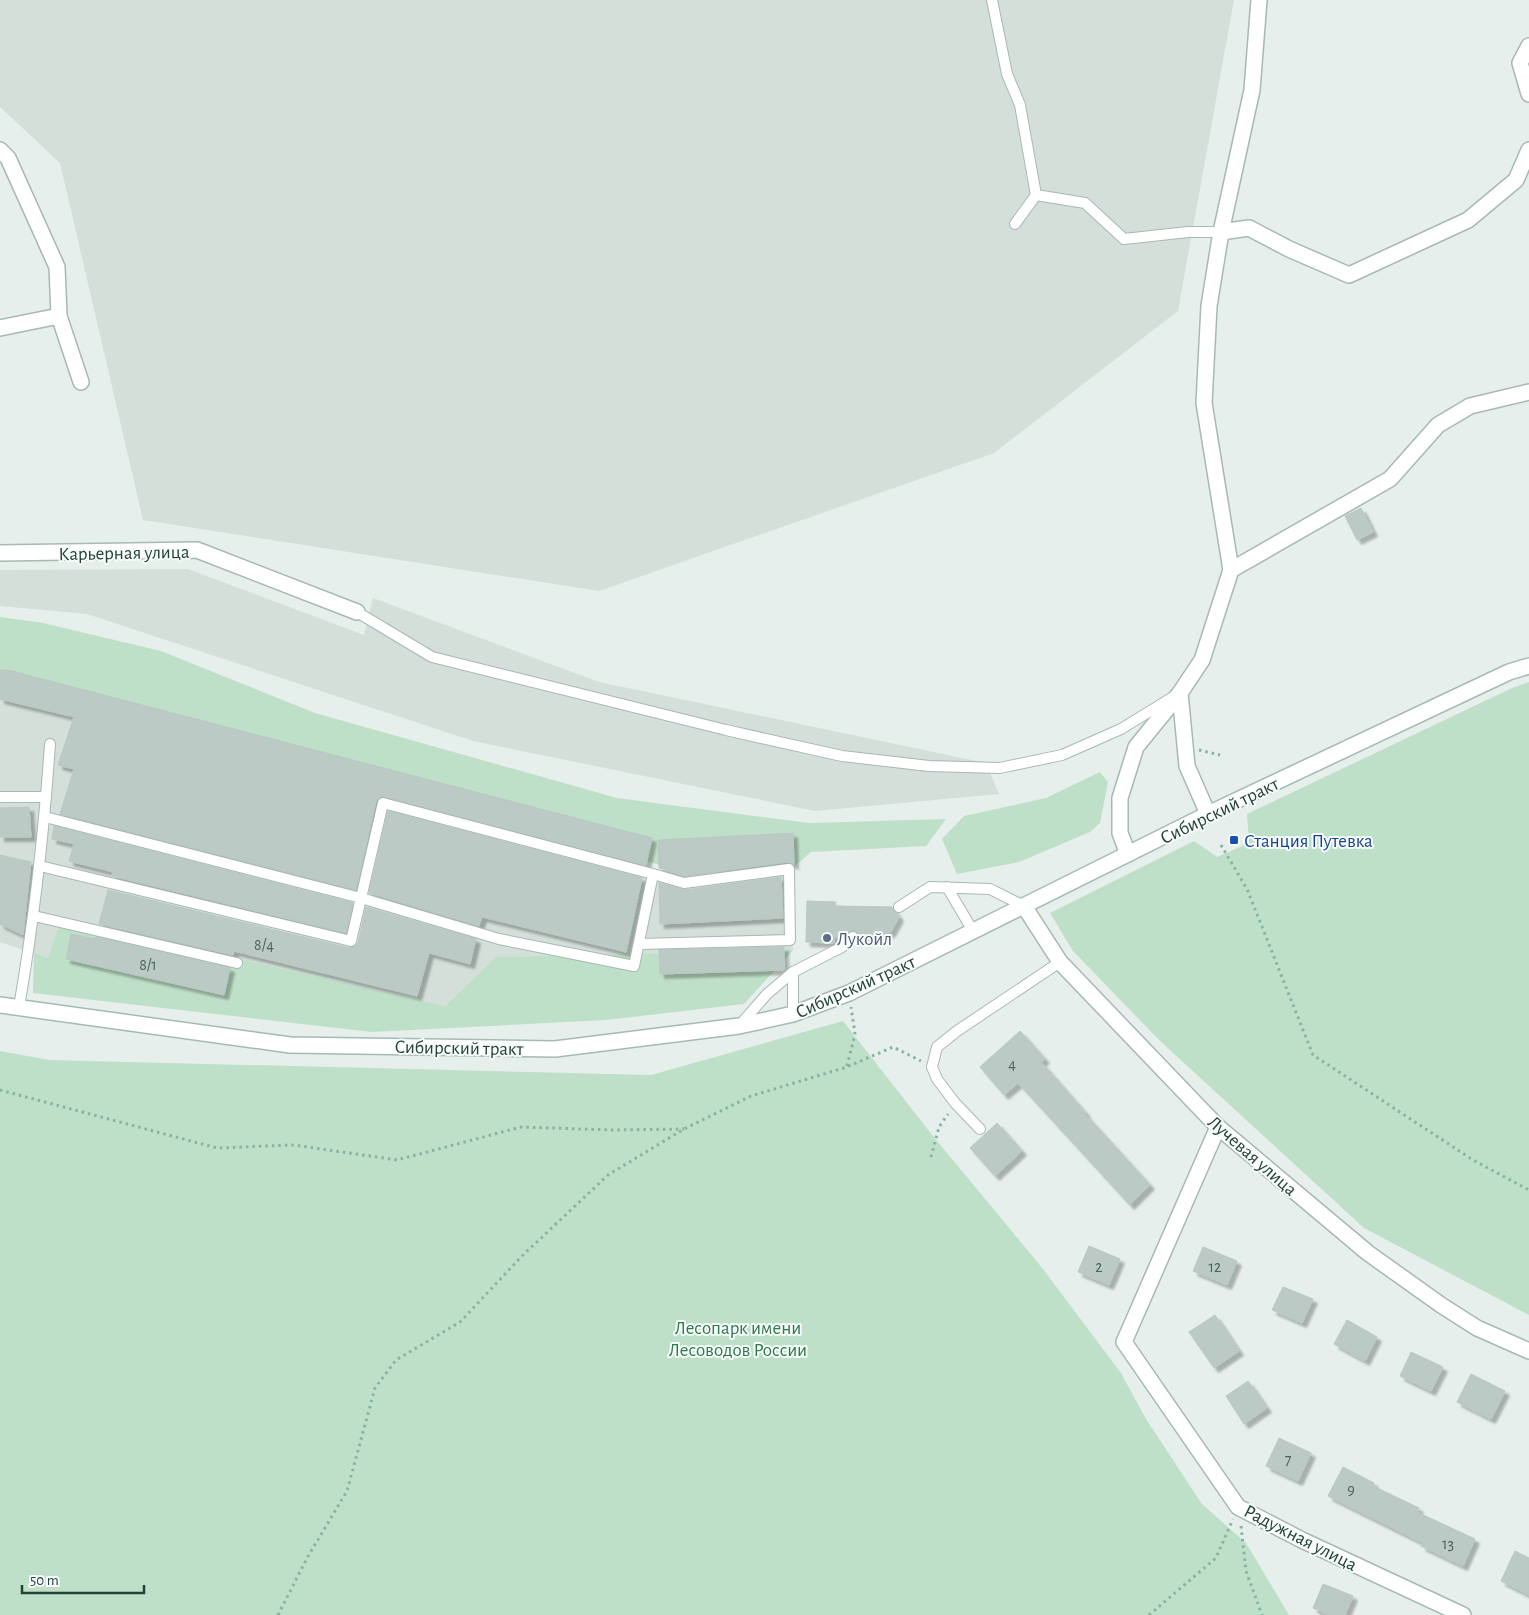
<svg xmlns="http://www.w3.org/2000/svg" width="1529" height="1615" viewBox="0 0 1529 1615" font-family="'Alegreya Sans',sans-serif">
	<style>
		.built { fill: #d4dfda }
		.green { fill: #bfe0c8 }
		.building { fill: #bbcac4; stroke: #b8c9c2; filter: url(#shadow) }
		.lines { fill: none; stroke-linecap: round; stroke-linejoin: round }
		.service-casing { stroke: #a8b8b2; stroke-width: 12 }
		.minor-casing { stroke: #a8b8b2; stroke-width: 18 }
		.secondary-casing { stroke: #a4bbb3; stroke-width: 18 }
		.path { stroke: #86b3a5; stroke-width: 3; stroke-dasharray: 2.5 4; stroke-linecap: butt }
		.service { stroke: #fff; stroke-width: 10 }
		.minor { stroke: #fff; stroke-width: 15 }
		.secondary { stroke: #fff; stroke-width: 15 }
		.transit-dot { fill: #1a4fb4; stroke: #f7fbf9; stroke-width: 2 }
		.service-dot { fill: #5c6f8a; stroke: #f7fbf9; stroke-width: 2 }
		.labels { text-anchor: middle; stroke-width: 4; stroke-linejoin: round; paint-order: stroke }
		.number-label { font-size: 16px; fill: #4a645c }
		.street-label { font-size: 19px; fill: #24423a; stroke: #f7fbf9 }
		.transit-label { font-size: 19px; fill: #164399; stroke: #f7fbf9; text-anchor: start }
		.service-label { font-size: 19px; fill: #4e5e75; stroke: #f7fbf9; text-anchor: start }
		.park-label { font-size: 19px; fill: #2d7a4b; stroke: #f7fbf9 }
	</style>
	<defs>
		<filter id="shadow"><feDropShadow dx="4.5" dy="4.5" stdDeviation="1" flood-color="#0004"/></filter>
	</defs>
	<rect width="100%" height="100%" fill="#e6efeb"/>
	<g class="built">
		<polygon points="0,0 1234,0 1178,311 994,453 599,591 143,520 60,163 0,107"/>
		<polygon points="188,569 364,635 373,598 599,682 986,763 999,794 815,811 473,741 87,614 0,606 0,570"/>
		<polygon points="0,691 24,694 684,883 789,869 793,950 496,957 445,1006 61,918 48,958 0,942"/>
	</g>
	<g class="green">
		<polygon points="0,617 43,623 161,651 315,713 617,798 809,823 946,819 926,846 811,852 796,865 699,873 653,863 413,799 0,684"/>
		<polygon points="1529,682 1529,1315 1364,1228 1159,1040 1073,951 1050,913 1194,841 1217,857 1249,843 1247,814 1512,688"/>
		<polygon points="1100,772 1108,782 1100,823 1090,832 1019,862 957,874 942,839 964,816 1046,798"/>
		<polygon points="61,918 445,1006 496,957 793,950 744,1004 606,1020 372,1032 33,993 34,953 48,958"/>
		<polygon points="843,1021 933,1136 1043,1269 1121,1373 1146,1419 1202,1504 1246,1543 1289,1615 0,1615 0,1051 49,1060 651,1075"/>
	</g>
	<g class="building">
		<polygon points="1361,508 1373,532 1357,540 1345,516"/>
		<polygon points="0,670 8,670 652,838 646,865 382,796 376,801 356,890 60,814 74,769 58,765 74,717 0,699"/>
		<polygon points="29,807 31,837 0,837 0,808"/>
		<polygon points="388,811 642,878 626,952 482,917 479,926 369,893"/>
		<polygon points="54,826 353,903 346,933 112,876 113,872 69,861 74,844 52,839"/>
		<polygon points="793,833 794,865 788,862 685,876 659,868 658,840"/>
		<polygon points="0,855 31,862 23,935 0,924"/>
		<polygon points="781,877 783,918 660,924 659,883 685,890"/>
		<polygon points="108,890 349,948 358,943 366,907 476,939 470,964 429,953 417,996 234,951 233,955 99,924"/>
		<polygon points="807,901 836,902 835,906 892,907 899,917 891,932 880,938 860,937 858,932 852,930 843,937 834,937 834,943 806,942"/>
		<polygon points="71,934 95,939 96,937 230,968 224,995 66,959"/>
		<polygon points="784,947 784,970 660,974 659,950"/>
		<polygon points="1020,1031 1045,1059 1041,1062 1086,1113 1085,1114 1150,1185 1130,1205 1018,1083 1004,1095 980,1067"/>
		<polygon points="997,1123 1022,1151 995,1176 970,1148"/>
		<polygon points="1089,1246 1120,1259 1109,1285 1078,1272"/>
		<polygon points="1203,1247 1237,1261 1227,1285 1193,1271"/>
		<polygon points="1283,1287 1313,1299 1302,1323 1272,1310"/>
		<polygon points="1215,1315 1239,1351 1214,1368 1189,1332"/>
		<polygon points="1347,1320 1377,1337 1365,1361 1334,1344"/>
		<polygon points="1411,1352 1443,1367 1431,1391 1400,1376"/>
		<polygon points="1471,1374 1505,1391 1491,1419 1457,1402"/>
		<polygon points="1248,1381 1267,1408 1244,1424 1226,1396"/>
		<polygon points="1279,1438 1311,1453 1298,1481 1266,1466"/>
		<polygon points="1343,1467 1374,1483 1373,1486 1419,1508 1417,1512 1475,1539 1463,1566 1421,1546 1423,1543 1328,1496"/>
		<polygon points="1515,1551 1529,1558 1529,1595 1501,1581"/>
		<polygon points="1323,1584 1353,1596 1345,1615 1329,1615 1313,1608"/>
	</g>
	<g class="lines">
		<defs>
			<g id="service">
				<polyline points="992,0 1007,74 1020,105 1036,195 1085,203 1124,239 1188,232 1221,232"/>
				<polyline points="1015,224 1036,195"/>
				<polyline points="357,612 432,657 726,730 842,756 929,766 1000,768 1062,755 1121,729 1173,697"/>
				<polyline points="0,797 46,797"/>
				<polyline points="40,866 351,941 361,898 45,817"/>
				<polyline points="947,887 973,931"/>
				<polyline points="899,907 930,887 990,889 1024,906"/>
				<polyline points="34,916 237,963"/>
				<polyline points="639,944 790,940 789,869 684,883 653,874 383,803 361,898 499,939 634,966 653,874"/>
				<path d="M19 1007C34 920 44 832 50 744"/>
				<polyline points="793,1014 793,972 842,947 853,937"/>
				<polyline points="739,1026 767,994 793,972"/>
				<polyline points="980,1129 955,1103 937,1079 932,1067 937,1047 957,1031 1060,962"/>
			</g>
			<g id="minor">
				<polyline points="1529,46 1520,63 1529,94"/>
				<polyline points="0,150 8,158 57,267 59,316 81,382"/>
				<polyline points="1221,232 1249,228 1289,249 1349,275 1468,220 1516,180 1529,150"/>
				<polyline points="0,328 59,316"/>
				<polyline points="0,553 197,550 357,612"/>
				<polyline points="1231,570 1390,479 1438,425 1470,406 1529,392"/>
				<polyline points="1208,814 1187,766 1180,693 1202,660 1231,570 1204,403 1209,306 1221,232 1252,90 1259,0"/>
				<polyline points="1128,854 1120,833 1120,798 1136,747 1180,693"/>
				<polyline points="1024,906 1060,962 1218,1127 1368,1253 1441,1305 1477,1328 1529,1351"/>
				<polyline points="1218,1127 1124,1342 1238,1507 1302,1540 1463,1615"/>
			</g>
			<polyline id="secondary" points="0,1005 290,1045 555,1049 739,1026 793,1014 849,993 1208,814 1509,672 1529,666"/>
		</defs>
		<use href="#service" class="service-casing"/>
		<use href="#minor" class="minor-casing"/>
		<use href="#secondary" class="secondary-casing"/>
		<g class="path">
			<polyline points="1199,750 1220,755"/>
			<polyline points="1221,845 1247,889 1313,1055 1473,1160 1529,1190"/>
			<polyline points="847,1066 855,1034 851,1007"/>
			<polyline points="0,1090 217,1148 294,1145 397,1160 521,1127 612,1130 684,1129"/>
			<polyline points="931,1157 939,1127 948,1114"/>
			<polyline points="1241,1526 1246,1571 1262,1615"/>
			<polyline points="278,1615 307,1558 347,1491 375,1388 396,1360 460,1322 523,1255 608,1175 684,1129 751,1096 847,1067 893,1047 921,1061"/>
			<polyline points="1149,1615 1216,1558 1233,1519"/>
		</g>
		<use href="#service" class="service"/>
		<use href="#minor" class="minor"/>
		<use href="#secondary" class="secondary"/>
	</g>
	<rect class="transit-dot" x="1229" y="835" width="10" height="10" rx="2.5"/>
	<circle class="service-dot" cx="827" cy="938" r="5"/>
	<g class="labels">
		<g class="number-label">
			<text x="264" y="950">8/4</text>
			<text x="148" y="970">8/1</text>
			<text x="1012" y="1069">4</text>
			<text x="1099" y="1272">2</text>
			<text x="1215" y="1272">12</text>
			<text x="1288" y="1465">7</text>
			<text x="1351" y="1495">9</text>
			<text x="1448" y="1549">13</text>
		</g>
		<g class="street-label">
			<text transform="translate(124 552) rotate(-1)" y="7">Карьерная улица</text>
			<text transform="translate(1219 810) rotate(-26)" y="7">Сибирский тракт</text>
			<text transform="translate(855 986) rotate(-24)" y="7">Сибирский тракт</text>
			<text transform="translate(459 1047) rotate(1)" y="7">Сибирский тракт</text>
			<text transform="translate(1253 1155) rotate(41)" y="7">Лучевая улица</text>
			<text transform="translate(1301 1537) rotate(27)" y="7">Радужная улица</text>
		</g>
		<g class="transit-label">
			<text x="1244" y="847">Станция Путевка</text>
		</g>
		<g class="service-label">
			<text x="837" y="945">Лукойл</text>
		</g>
		<g class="park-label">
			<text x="738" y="1334">Лесопарк имени<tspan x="738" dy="22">Лесоводов России</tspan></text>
		</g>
	</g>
	<path d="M22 1585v8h122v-8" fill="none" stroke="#24423a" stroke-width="2.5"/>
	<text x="30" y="1585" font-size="15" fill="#24423a" stroke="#f7fbf9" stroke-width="4" paint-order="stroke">50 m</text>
</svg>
